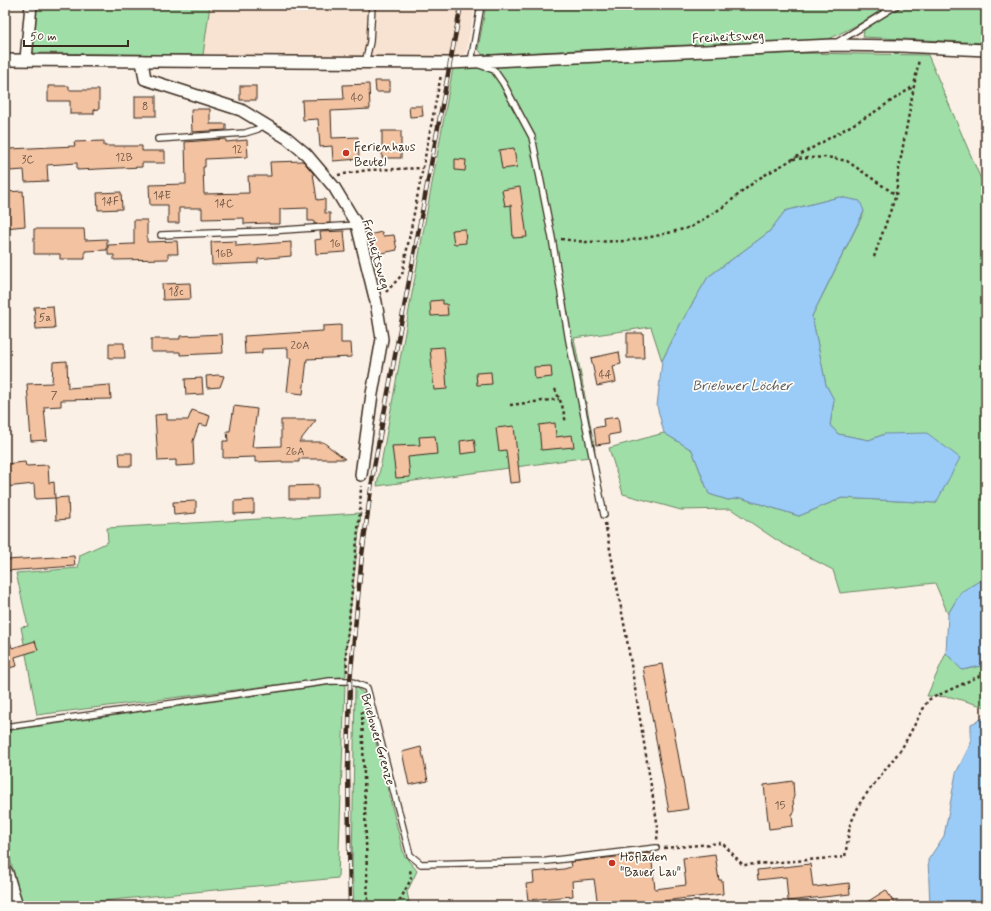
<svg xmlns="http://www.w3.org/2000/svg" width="991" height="911" viewBox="0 0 991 911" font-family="Mynerve,sans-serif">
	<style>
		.built { fill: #f8e2d1 }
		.green { fill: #9fdea7; stroke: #6d8462 }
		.water { fill: #9accf7; stroke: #748ba0 }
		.building { fill: #f2c2a1; stroke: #3b2a1e }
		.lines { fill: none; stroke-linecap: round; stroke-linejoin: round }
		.service-casing { stroke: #3b2a1e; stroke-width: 8 }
		.minor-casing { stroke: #3b2a1e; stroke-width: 14 }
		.secondary-casing { stroke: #3b2a1e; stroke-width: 18 }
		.path { stroke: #3b2a1e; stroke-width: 2.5; stroke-dasharray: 3 3; stroke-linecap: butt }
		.service { stroke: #fdfcf7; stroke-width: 5.5 }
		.minor { stroke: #fdfcf7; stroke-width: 11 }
		.secondary { stroke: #fdfcf7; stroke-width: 15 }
		.rail-casing { stroke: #3b2a1e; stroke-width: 4.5 }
		.rail { stroke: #fdfcf7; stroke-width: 3; stroke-dasharray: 9; stroke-linecap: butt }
		.poi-dot { fill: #c8321e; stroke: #fdfcf7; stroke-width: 1.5 }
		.labels { text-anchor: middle; stroke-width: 3.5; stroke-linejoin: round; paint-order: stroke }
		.number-label { font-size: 11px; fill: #69503f }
		.street-label { font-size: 13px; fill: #3b2a1e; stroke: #fdfcf7 }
		.poi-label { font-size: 13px; fill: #3b2a1e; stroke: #fdfcf7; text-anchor: start }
		.water-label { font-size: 14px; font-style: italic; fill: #585b5f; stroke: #fdfcf7 }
	</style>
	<rect width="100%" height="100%" fill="#fbf0e6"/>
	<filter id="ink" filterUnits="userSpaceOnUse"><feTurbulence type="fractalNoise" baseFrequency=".025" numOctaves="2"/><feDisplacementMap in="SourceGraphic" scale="8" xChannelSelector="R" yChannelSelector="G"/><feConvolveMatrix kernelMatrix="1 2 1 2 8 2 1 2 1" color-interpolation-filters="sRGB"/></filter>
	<g filter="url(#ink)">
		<polygon class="built" points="210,5 475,5 466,52 460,57 203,55"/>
		<g class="green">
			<polygon points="36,5 210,5 203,55 32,53"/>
			<polygon points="486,5 889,5 859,24 825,41 657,46 483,55 478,49"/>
			<polygon points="902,5 986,5 986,43 863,37 864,30 871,23"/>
			<polygon points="800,53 928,55 986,191 986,579 983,579 961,592 948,614 935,583 840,593 833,570 778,541 731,509 681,510 623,494 609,448 664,433 692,450 709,494 728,500 741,498 799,516 842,498 937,503 885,434 869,440 838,434 830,425 834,400 826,385 812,316 864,212 859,201 839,197 785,211 769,232 708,277 681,323 662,361 651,327 574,338 595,450 589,457 377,486 453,68"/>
			<polygon points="361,513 346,649 346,676 37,715 21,627 28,626 16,573 78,568 80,555 108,542 107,528"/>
			<polygon points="946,653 962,670 986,665 986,707 951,697 927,696"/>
			<polygon points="345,684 338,878 51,906 23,906 5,841 5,731 329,685"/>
			<polygon points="355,687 363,693 366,702 404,855 417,871 407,892 410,906 354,906 352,864"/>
		</g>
		<g class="water">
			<polygon points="839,197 860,201 864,211 812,316 826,385 834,400 830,425 838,434 869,440 885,434 927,433 960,458 936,503 842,498 799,516 741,498 728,500 709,494 692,450 664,433 657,406 662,361 681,323 708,277 769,232 785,211"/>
			<polygon points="983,579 986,579 986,665 962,670 946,653 948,614 961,592"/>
			<polygon points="986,717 986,906 930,906 928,860 944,836 956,773 971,743 971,724"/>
		</g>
		<g class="building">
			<polygon points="375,81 390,81 390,92 376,92"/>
			<polygon points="369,84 370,109 331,111 332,138 358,137 359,159 333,161 332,146 320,147 318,119 303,120 302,100 344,99 343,85"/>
			<polygon points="48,86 69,86 69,90 99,90 99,109 94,110 94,114 70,114 70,101 48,101"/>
			<rect x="240" y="86" width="16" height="14"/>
			<rect x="135" y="96" width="21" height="20"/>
			<polygon points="409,106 422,106 423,116 410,117"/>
			<polygon points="191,109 210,109 210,124 226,124 226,130 192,132"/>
			<rect x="382" y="131" width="19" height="27"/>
			<polygon points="226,139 226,142 247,140 248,157 205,159 205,167 203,167 204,194 249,193 248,176 271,176 270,162 303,161 313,173 317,200 325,199 325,213 330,213 330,223 314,224 314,221 308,221 308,208 280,209 280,224 269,224 269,223 244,224 244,218 202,219 202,208 179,208 179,223 168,223 168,205 150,205 149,185 186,184 185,142"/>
			<polygon points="104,141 104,146 142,146 142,151 165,151 165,163 142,163 142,167 77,170 77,163 47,165 48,181 25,182 24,170 10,171 9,149 75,146 74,142"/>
			<polygon points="514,148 517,167 502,169 499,150"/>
			<polygon points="455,159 466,160 465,171 455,170"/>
			<polygon points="520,187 527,237 513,238 511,205 505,206 502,190"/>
			<polygon points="23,191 25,226 5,228 5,192"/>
			<polygon points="121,192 122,209 98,210 97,193"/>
			<polygon points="134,220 147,220 147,242 177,241 178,254 168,254 168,259 114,260 114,255 108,255 108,245 134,244"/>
			<polygon points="34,229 84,229 85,240 107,239 107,250 85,251 85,259 60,259 60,254 34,254"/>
			<polygon points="465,229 466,243 454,244 452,230"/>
			<polygon points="344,231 346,252 316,254 315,240 321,239 320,232"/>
			<polygon points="382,232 383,236 394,235 397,250 372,255 368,235"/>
			<polygon points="236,241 236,246 291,242 291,256 258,259 258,263 212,265 211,242"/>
			<polygon points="190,283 191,299 163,300 162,284"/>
			<polygon points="443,300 443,304 447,304 448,315 431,316 430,301"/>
			<polygon points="53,306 55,328 36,329 34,307"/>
			<polygon points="341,325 341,343 351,343 352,357 307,359 303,394 287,392 291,358 288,358 288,348 262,349 262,353 245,354 244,336 323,331 323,326"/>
			<polygon points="627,333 643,333 644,358 627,358"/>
			<polygon points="222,334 223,353 180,355 180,352 151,352 151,339 180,339 180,336"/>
			<polygon points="109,343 124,343 125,358 109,358"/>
			<polygon points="444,347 447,389 434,390 430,348"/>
			<polygon points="619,352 621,364 613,366 616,382 597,386 591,358"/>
			<polygon points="67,361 68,388 110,385 111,399 61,400 61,406 44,407 47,440 31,441 27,384 52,383 53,362"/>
			<polygon points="551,366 552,377 535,379 534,367"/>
			<polygon points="491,372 492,384 477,385 476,373"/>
			<polygon points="219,375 224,376 220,387 207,388 206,376"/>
			<polygon points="202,378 203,394 186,395 185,379"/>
			<polygon points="234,406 257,409 252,447 281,446 281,420 316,420 299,442 323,442 345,459 299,459 299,462 282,462 282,461 255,462 255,457 223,458 223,441 228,441 227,431 230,431"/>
			<polygon points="192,410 210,416 207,426 199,424 193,441 194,465 176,466 176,460 158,461 155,415 167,414 167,420 188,420"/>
			<polygon points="618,417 620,433 609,435 610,443 596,445 594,428 604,426 603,419"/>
			<polygon points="555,423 556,437 572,435 574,447 541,450 539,425"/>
			<polygon points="514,426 520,482 510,483 506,450 499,451 496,428"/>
			<polygon points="435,436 437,454 408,457 410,477 396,478 392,446 420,445 419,437"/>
			<polygon points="474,439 476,452 461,454 460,441"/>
			<polygon points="119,453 132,453 132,466 120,466"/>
			<polygon points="25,462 26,466 48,465 49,483 54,482 55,498 35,499 34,484 5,487 5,464"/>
			<polygon points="318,485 318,499 289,499 289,486"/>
			<polygon points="68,497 69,519 56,520 55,498"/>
			<polygon points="254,500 254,513 234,514 234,501"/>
			<polygon points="196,501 196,513 174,515 173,502"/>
			<polygon points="74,556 75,566 5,571 5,560"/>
			<polygon points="5,635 8,635 12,648 35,641 38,650 15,657 17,666 5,669"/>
			<polygon points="662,664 688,809 669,812 643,667"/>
			<polygon points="421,747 428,781 409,785 402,752"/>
			<polygon points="793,781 794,797 793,798 794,813 792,814 793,826 769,829 764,785"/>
			<polygon points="651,853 655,889 686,885 683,858 715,854 719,880 722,880 723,894 618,906 598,906 594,879 572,881 573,896 528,900 526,884 534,883 533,872 564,869 571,867 570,862"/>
			<polygon points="810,864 813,887 849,883 850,894 788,901 786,877 758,880 757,870"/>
			<polygon points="886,890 896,906 861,906"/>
		</g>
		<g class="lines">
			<defs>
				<g id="service">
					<polyline points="481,5 471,62 494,70 503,83 532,137 552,238 569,341 604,515"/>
					<polyline points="836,43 897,5"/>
					<polyline points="365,63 370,42 372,5"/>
					<polyline points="158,139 245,133 258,129 265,123"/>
					<polyline points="161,235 269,231 357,225"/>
					<polyline points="5,727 330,681 350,681 367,688 410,855 421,864 547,861 656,848"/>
				</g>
				<g id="minor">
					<polyline points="26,59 31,5"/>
					<polyline points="5,60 450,63 832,45 900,46 986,50"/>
					<polyline points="142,61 145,79 241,110 287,138 306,154 334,187 357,225 376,302 382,339 372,394 361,475"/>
				</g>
				<polyline id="secondary" points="5,873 15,906"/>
			</defs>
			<use href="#service" class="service-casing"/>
			<use href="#minor" class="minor-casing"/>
			<use href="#secondary" class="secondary-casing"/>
			<g class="path">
				<polyline points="793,159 827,157 847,161 896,195"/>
				<polyline points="338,175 368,170 423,168"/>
				<polyline points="561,239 585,242 626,241 656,236 691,227 723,207 758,179 873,113 914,86"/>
				<polyline points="874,257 896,195 899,168 919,59"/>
				<polyline points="386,292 402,275 441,75"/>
				<polyline points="555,389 562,405 566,423"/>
				<polyline points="510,405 559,399"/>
				<polyline points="605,523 626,634 658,828 657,840"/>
				<polyline points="347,672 346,650 360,510 361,486"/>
				<polyline points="362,711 368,906"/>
				<polyline points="664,848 722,843 743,865 845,857 850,825 861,801 902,748 928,700 986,673"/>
				<polyline points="397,906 411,879 410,868"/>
			</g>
			<use href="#service" class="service"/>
			<use href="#minor" class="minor"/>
			<use href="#secondary" class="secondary"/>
			<defs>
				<polyline id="rail" points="350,906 348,768 350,681 362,555 374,467 461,5"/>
			</defs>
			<use href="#rail" class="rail-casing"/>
			<use href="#rail" class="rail"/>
		</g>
	</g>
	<g class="poi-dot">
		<circle cx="346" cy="153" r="4"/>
		<circle cx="612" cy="863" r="4"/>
	</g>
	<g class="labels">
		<g class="number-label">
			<text x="357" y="101">40</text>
			<text x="145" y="110">8</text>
			<text x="237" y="153">12</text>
			<text x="124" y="161">12B</text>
			<text x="28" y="163">3C</text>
			<text x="162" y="199">14E</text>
			<text x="110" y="205">14F</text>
			<text x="224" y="207">14C</text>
			<text x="335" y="247">16</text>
			<text x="224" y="257">16B</text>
			<text x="176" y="295">18c</text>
			<text x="45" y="321">5a</text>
			<text x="300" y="349">20A</text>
			<text x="605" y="378">44</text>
			<text x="54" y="399">7</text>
			<text x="295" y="455">26A</text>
			<text x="780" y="809">15</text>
		</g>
		<g class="street-label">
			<text transform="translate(728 36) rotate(-3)" y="5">Freiheitsweg</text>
			<text transform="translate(377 254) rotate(74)" y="5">Freiheitsweg</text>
			<text transform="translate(379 739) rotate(74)" y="5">Brielower Grenze</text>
		</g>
		<g class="poi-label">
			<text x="354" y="151">Ferienhaus<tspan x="354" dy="15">Beutel</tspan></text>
			<text x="620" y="861">Hofladen<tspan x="620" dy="15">"Bauer Lau"</tspan></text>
		</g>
		<g class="water-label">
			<text x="742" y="390">Brielower Löcher</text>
		</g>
	</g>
	<rect width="991" height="911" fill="none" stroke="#fdfcf7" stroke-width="20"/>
	<rect x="10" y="10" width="971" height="891" fill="none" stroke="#3b2a1e" stroke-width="1.5" filter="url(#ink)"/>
	<path d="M24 40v6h104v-6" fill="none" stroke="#3b2a1e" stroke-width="2"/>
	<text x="30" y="40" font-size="12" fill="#3b2a1e" stroke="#fdfcf7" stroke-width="3" paint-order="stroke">50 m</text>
</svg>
